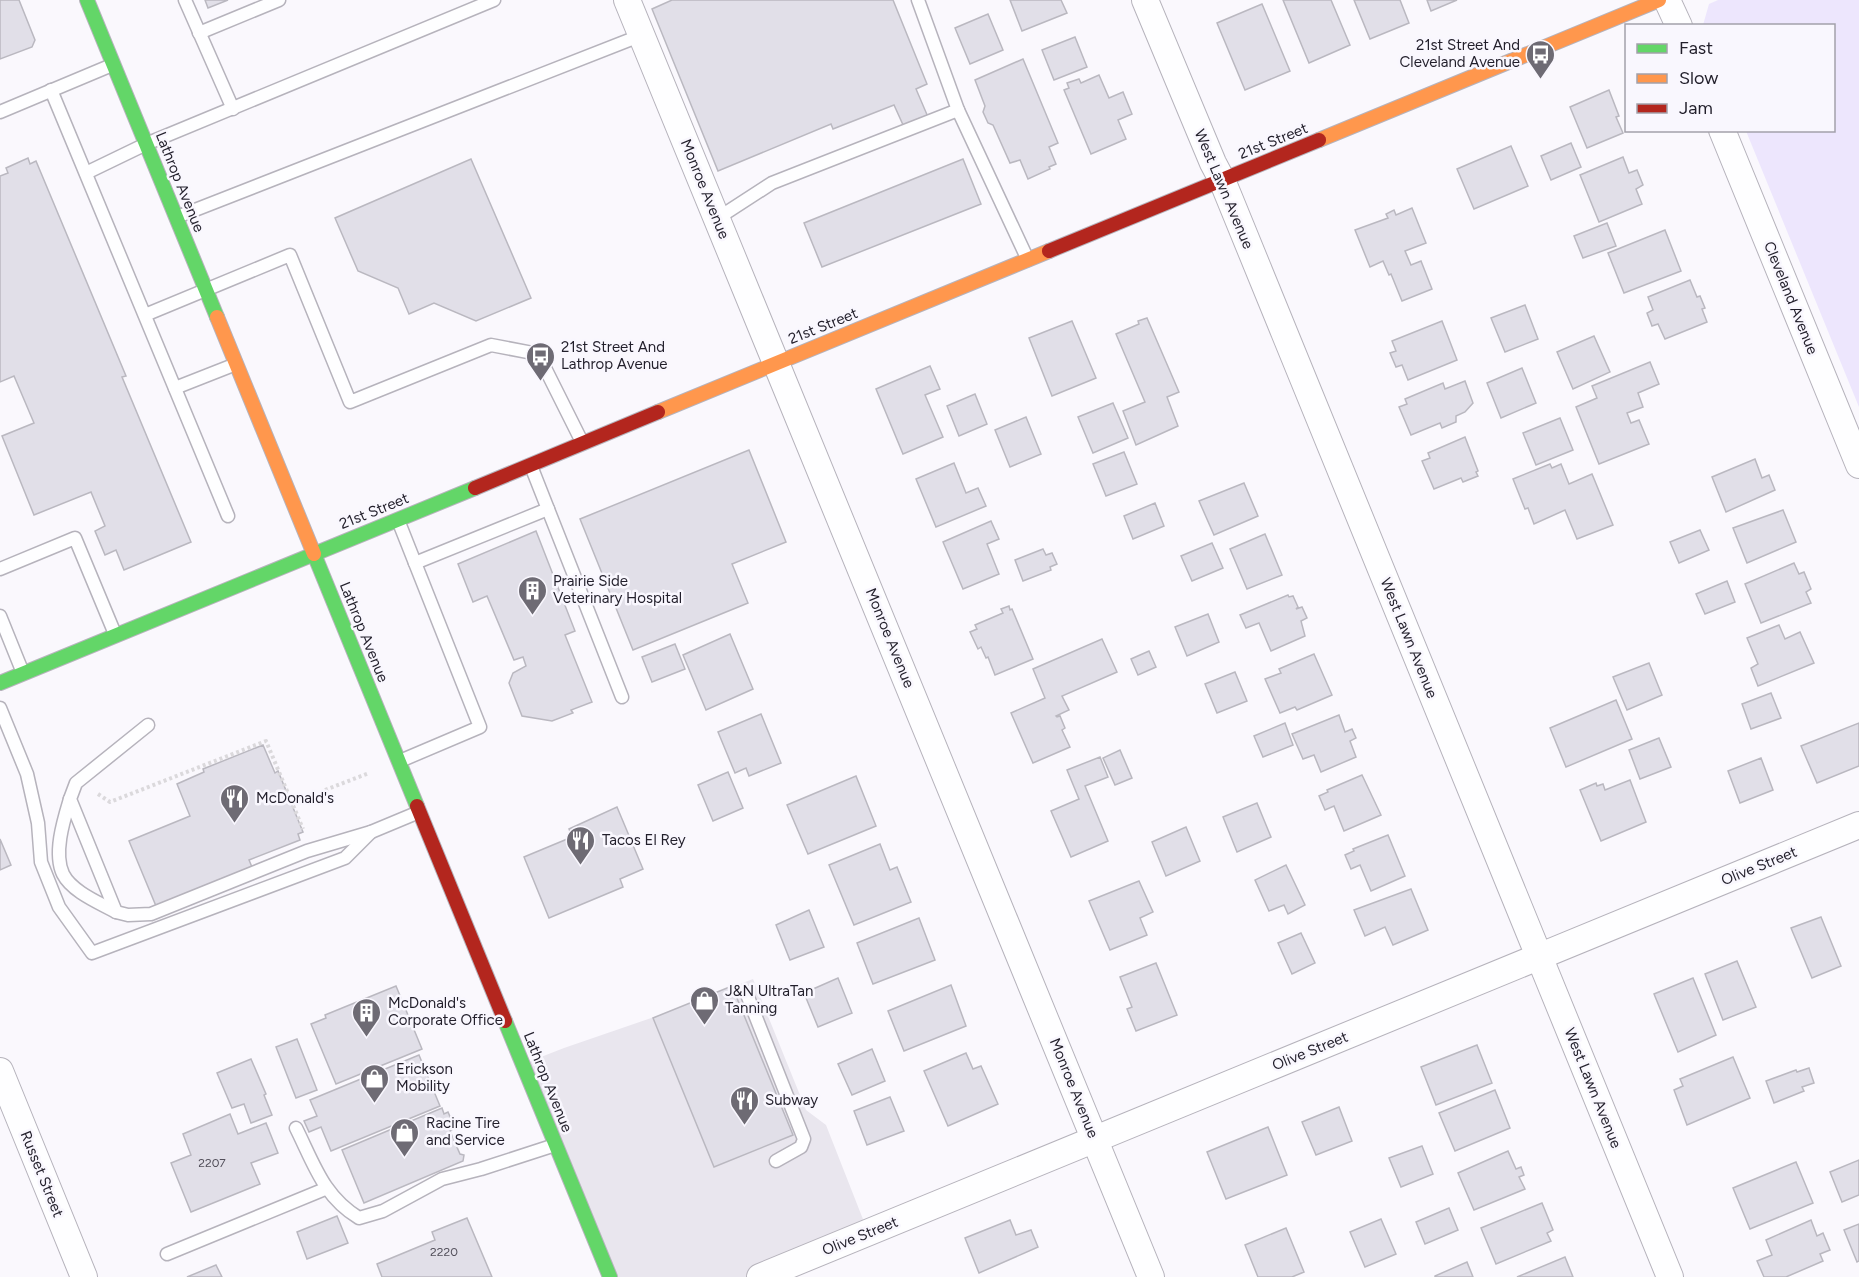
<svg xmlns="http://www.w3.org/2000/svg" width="1859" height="1277" viewBox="0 0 1859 1277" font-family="Figtree,sans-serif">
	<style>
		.built { fill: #e9e6ee }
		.green { fill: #ede6fd }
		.building { fill: #e1dfe8; stroke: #bab8c0; stroke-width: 1.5 }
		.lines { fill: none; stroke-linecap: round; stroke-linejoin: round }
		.lane-casing { stroke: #b6b3bc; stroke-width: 15 }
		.street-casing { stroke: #b6b3bc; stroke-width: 28 }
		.fast-casing { stroke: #b6b3bc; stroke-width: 16 }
		.slow-casing { stroke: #b6b3bc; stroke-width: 16 }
		.jam-casing { stroke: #b6b3bc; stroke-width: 16 }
		.path { stroke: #dbd9dc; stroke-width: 4; stroke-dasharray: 3 3; stroke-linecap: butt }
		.lane { stroke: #fefeff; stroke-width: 12 }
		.street { stroke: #fefeff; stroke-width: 26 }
		.fast { stroke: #63d668; stroke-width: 14 }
		.slow { stroke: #ff974d; stroke-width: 14 }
		.jam { stroke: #b3261e; stroke-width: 14 }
		.labels { text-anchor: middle; stroke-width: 5; stroke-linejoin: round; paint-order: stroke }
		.number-label { font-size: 12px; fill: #524f5a }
		.poi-label { font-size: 15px; fill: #221f2b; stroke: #f9f7fe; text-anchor: start }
		.street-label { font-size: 15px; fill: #221f2b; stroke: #f9f7fe }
	</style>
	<rect width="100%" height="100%" fill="#faf8fd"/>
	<polygon class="built" points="753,979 806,1110 826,1125 868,1232 761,1277 610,1277 523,1064 564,1048 657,1016"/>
	<polygon class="green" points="1718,0 1859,0 1859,407 1746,131 1834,130 1834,26 1703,25 1709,4"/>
	<g class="building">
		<polygon points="0,0 19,0 35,40 32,47 0,59"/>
		<polygon points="205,0 228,0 208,8"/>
		<polygon points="672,0 893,0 927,84 916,89 928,117 904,127 894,105 833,129 831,124 718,171 652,9"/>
		<polygon points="1010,0 1061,0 1067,13 1022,31"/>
		<polygon points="1283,0 1331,0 1350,45 1309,63"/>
		<polygon points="1354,0 1400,0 1409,23 1370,39"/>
		<polygon points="1427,0 1457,0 1431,11"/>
		<polygon points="1262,4 1290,71 1245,90 1217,23"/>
		<polygon points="988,14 1003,50 970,64 955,28"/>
		<polygon points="1075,37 1087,67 1054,80 1042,50"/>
		<polygon points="1023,59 1058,143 1049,147 1056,164 1049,167 1050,169 1028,179 1020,160 1010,163 993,125 988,123 983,112 985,106 975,80"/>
		<polygon points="1099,75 1109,98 1123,92 1132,114 1118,120 1126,139 1091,154 1064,90 1069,88 1067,83 1079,79 1081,83"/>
		<polygon points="1609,90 1619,116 1616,117 1623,133 1587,148 1570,107"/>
		<polygon points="1571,143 1581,167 1551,180 1541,156"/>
		<polygon points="1511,146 1528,186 1474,209 1457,169"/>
		<polygon points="1623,157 1629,173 1637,170 1643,185 1636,189 1642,204 1599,222 1580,175"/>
		<polygon points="28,158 30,164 36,161 126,376 122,377 191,542 124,570 116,550 105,555 95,531 105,526 91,492 34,515 2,436 34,423 14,376 0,382 0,176 8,173 6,168"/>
		<polygon points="471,159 531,298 476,321 434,303 409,314 398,288 358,271 335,218"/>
		<polygon points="963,159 981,204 822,267 804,223"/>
		<polygon points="1412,208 1426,243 1405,251 1411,265 1421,261 1432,289 1402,301 1391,274 1389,275 1383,261 1370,267 1355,230 1388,218 1386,214 1394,210 1396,215"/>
		<polygon points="1607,223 1616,246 1583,258 1574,236"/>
		<polygon points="1665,230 1681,271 1624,293 1608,253"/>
		<polygon points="1690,280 1697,297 1700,296 1705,308 1702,309 1707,322 1665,339 1658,324 1652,326 1647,313 1653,310 1648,297"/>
		<polygon points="1525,305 1538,339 1505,352 1491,318"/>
		<polygon points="1147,318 1179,392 1167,397 1178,426 1136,445 1123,411 1145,402 1116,334 1139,324 1138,321"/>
		<polygon points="1072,321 1096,378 1052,396 1029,338"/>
		<polygon points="1442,321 1457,360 1408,380 1402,365 1396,367 1390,353 1396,351 1392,341"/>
		<polygon points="1594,336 1610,372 1573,389 1557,352"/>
		<polygon points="1650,362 1659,384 1638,393 1643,407 1627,413 1631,423 1639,420 1649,444 1599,464 1576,407 1597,398 1592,386"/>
		<polygon points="930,366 940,389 925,395 943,437 903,454 876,389"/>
		<polygon points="1522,368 1536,403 1501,418 1487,383"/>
		<polygon points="1465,381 1473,403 1465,412 1456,416 1456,422 1442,428 1440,423 1411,435 1399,407 1407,404 1405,399 1443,383 1445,389"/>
		<polygon points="975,394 987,424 959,436 947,406"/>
		<polygon points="1113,403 1128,438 1093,453 1078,417"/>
		<polygon points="1026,417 1041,454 1010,467 995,430"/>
		<polygon points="1560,418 1573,450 1536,465 1523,433"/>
		<polygon points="1465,437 1478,471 1476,472 1478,476 1463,482 1461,478 1434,489 1422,461 1430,458 1428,453"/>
		<polygon points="749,450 786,542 732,564 748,603 633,650 580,519"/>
		<polygon points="1124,452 1137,484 1106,496 1093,464"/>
		<polygon points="1755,459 1762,478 1769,475 1775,490 1726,512 1712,477"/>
		<polygon points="954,463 966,493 978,488 986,506 936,527 916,479"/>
		<polygon points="1550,464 1552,468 1561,464 1569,484 1592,474 1613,525 1577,539 1565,510 1534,524 1528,508 1525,509 1513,479"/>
		<polygon points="1244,483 1258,516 1214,535 1199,501"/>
		<polygon points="1155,503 1164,526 1133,539 1124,516"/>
		<polygon points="1783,510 1796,542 1747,563 1733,528"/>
		<polygon points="991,521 999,539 987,544 999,574 963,589 943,542"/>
		<polygon points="1700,530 1709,550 1679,563 1670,542"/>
		<polygon points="536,531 575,631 565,635 592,702 571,710 573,713 552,721 522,716 509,683 513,673 526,666 523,657 514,660 487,596 473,602 458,564"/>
		<polygon points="1265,534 1282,575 1247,589 1230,549"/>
		<polygon points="1212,543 1223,568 1192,581 1181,556"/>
		<polygon points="1043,549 1046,555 1052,553 1057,564 1050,567 1051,570 1023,581 1015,560"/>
		<polygon points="1794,563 1799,574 1804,572 1811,589 1806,592 1811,603 1761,623 1745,584"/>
		<polygon points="1727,581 1735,602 1705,614 1696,594"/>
		<polygon points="1288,595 1289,597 1293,596 1298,607 1296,609 1302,607 1307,618 1301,621 1305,636 1271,651 1259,623 1246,628 1240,615"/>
		<polygon points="1009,606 1010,610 1012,609 1033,659 995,675 988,657 986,658 981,647 978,649 970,632 977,629 975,625 1003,613 1001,609"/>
		<polygon points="1208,614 1219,642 1187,656 1175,627"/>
		<polygon points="1779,625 1785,639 1800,632 1814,663 1758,686 1751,668 1758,664 1747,638"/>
		<polygon points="730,634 753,689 706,710 683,655"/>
		<polygon points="1102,639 1117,672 1062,696 1069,710 1056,716 1057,717 1060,716 1065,728 1062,730 1070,747 1033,763 1011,713 1045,698 1033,669"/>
		<polygon points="675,644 685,669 652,682 642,657"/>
		<polygon points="1149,651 1156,667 1138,675 1131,659"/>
		<polygon points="1314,654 1332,695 1297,710 1295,707 1280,713 1265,679 1281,673 1279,669"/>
		<polygon points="1649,663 1662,695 1627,710 1613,677"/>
		<polygon points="1235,672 1247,701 1217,713 1205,684"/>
		<polygon points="1771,693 1781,718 1751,729 1742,704"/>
		<polygon points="1616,700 1632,739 1566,767 1550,728"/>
		<polygon points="761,714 781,763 749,776 746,768 735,773 718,732"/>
		<polygon points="1339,715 1345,732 1352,729 1356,738 1350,741 1356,757 1321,772 1314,755 1303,759 1292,734"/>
		<polygon points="1285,723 1293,745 1263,757 1254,736"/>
		<polygon points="1859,723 1859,766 1817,783 1801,746"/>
		<polygon points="1659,738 1671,767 1640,779 1629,750"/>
		<polygon points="263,745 275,773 278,771 303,832 298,834 300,840 249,860 252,867 156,906 129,841 190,816 177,784 204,772 203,769"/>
		<polygon points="1120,750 1132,778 1115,785 1103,758"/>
		<polygon points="1100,757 1108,777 1085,786 1108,841 1071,857 1051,811 1079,799 1067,770"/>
		<polygon points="1761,758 1773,790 1740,803 1728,771"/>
		<polygon points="728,772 743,808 713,821 698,785"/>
		<polygon points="1362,775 1381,815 1344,831 1334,806 1325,810 1319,796 1328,792 1327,790"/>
		<polygon points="856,776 876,826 808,854 787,805"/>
		<polygon points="1630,780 1646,822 1601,841 1580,790 1596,783 1597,786 1603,784 1605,790"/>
		<polygon points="1257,803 1271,837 1237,852 1223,817"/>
		<polygon points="617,807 643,869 620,879 623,887 549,918 524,857 572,837 569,829"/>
		<polygon points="1186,827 1200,861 1166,876 1152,842"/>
		<polygon points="1388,835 1405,876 1371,891 1360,865 1351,869 1345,855 1354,851 1353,849"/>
		<polygon points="0,839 11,865 0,870"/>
		<polygon points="880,844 890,870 897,867 911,902 854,925 829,865"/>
		<polygon points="1286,865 1305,905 1288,914 1284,905 1269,911 1255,880"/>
		<polygon points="1139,881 1153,912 1140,918 1147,935 1110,950 1089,901"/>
		<polygon points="1411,889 1428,930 1393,945 1385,927 1365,936 1354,910"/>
		<polygon points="809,910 824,947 790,960 776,925"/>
		<polygon points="1821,917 1841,966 1812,978 1791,928"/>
		<polygon points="919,918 935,960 873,984 857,943"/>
		<polygon points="1301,933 1315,963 1292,974 1278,943"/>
		<polygon points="1737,961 1756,1007 1723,1020 1705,974"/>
		<polygon points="1156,963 1177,1015 1136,1031 1127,1009 1132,1007 1120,977"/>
		<polygon points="838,978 852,1013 818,1027 804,993"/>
		<polygon points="1693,978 1716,1035 1678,1052 1654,994"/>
		<polygon points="951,985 966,1026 904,1051 888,1011"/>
		<polygon points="396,986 422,1049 336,1084 311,1024 326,1018 325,1015"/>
		<polygon points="732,986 793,1135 714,1167 653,1018"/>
		<polygon points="297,1039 317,1090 296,1098 276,1047"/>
		<polygon points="1477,1045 1492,1083 1436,1105 1421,1067"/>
		<polygon points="872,1049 885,1081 852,1095 838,1064"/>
		<polygon points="966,1053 973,1069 981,1066 998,1104 948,1126 924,1071"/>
		<polygon points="419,1055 440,1106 331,1151 321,1127 309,1132 304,1121 317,1116 310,1100"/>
		<polygon points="1733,1057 1750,1098 1687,1125 1674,1090 1683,1086 1680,1079"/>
		<polygon points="251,1059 266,1094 264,1095 272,1115 251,1123 244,1104 232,1108 217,1073"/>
		<polygon points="1809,1068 1814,1083 1802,1087 1804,1091 1774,1103 1766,1081 1796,1070 1797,1072"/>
		<polygon points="1495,1090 1510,1128 1455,1151 1439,1113"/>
		<polygon points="890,1097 904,1131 867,1145 854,1111"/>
		<polygon points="1339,1107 1352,1141 1316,1155 1302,1122"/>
		<polygon points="442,1108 444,1114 448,1112 455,1128 450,1131 460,1154 464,1155 463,1161 364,1203 342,1150"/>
		<polygon points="230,1114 238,1134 266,1123 278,1153 251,1163 260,1184 191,1212 171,1163 191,1155 183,1134"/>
		<polygon points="1268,1127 1287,1175 1226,1199 1207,1152"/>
		<polygon points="1422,1146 1433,1174 1401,1187 1389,1158"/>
		<polygon points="1508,1151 1516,1169 1521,1167 1524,1175 1519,1177 1525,1189 1474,1210 1458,1173"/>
		<polygon points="1859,1160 1859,1195 1842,1202 1830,1172"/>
		<polygon points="1796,1162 1813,1203 1750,1229 1733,1188"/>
		<polygon points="1542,1203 1553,1230 1547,1233 1551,1241 1496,1264 1481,1228"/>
		<polygon points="1449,1208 1458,1230 1425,1244 1416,1222"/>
		<polygon points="337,1216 348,1243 307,1259 297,1232"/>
		<polygon points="467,1218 492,1277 382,1277 377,1264 435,1240 432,1232"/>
		<polygon points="1381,1219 1396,1254 1365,1267 1350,1232"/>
		<polygon points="1010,1220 1016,1235 1031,1230 1038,1247 979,1273 965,1238"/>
		<polygon points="1811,1220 1817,1236 1823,1233 1830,1250 1820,1254 1823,1261 1786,1277 1764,1277 1757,1261 1772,1255 1766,1240"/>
		<polygon points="1859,1224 1859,1261 1857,1262 1844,1230"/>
		<polygon points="1286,1228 1304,1272 1292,1277 1258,1277 1245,1245"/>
		<polygon points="1565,1257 1573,1277 1517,1277"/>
		<polygon points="1467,1262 1473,1277 1435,1277 1435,1276"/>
		<polygon points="216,1265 222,1277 187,1277"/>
	</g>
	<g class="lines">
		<defs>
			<g id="lane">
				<polyline points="185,0 233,109"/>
				<polyline points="918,0 958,110"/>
				<polyline points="199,33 279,0"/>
				<polyline points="51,90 228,516"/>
				<polyline points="0,112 112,65"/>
				<polyline points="86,173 146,144 494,0"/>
				<polyline points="177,217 642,35"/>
				<polyline points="718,218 772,183 958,110 1028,260"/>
				<polyline points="145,315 290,255 350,402 491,345 538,354 582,442"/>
				<polyline points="175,388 236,364"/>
				<polyline points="531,466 622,697"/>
				<polyline points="398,520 480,727 400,761"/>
				<polyline points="415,563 548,509"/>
				<polyline points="0,569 75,538 115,634"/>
				<polyline points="0,616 23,673"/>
				<polyline points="0,708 27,774 38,823 41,862 59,907 92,953 345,858 371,832"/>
				<polyline points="148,725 76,783 70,799 116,912 128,915 151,914 307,851 371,832 419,812"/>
				<path d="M70 799C64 819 53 853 63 874 72 892 100 903 116 912"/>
				<polyline points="746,992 804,1139 801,1147 776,1161"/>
				<path d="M296 1128C314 1164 323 1196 359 1218L383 1211 442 1179 481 1169 555 1145"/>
				<polyline points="167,1254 325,1189"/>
			</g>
			<g id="street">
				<polyline points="627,0 1151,1277"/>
				<polyline points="1145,0 1213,163 1222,180 1670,1277"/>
				<polyline points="1667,0 1679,26"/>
				<polyline points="1722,130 1859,465"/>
				<polyline points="0,1071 84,1277"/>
				<polyline points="760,1277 1859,825"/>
			</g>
			<g id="fast">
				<polyline points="87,0 217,317"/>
				<polyline points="314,554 417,806"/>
				<polyline points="0,683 475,488"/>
				<polyline points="505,1021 610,1277"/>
			</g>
			<g id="slow">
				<polyline points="1319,140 1659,0"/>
				<polyline points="217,317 314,554"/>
				<polyline points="658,412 1049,251"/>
			</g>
			<g id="jam">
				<polyline points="1049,251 1319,140"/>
				<polyline points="475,488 658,412"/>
				<polyline points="417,806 505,1021"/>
			</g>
		</defs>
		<use href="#lane" class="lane-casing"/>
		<use href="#street" class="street-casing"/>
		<use href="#fast" class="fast-casing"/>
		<use href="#slow" class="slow-casing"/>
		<use href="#jam" class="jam-casing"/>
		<g class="path">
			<polyline points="325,790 369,773"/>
			<polyline points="98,794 110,802 266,741 303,829"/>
		</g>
		<use href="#lane" class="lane"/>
		<use href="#street" class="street"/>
		<use href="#fast" class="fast"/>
		<use href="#slow" class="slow"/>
		<use href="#jam" class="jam"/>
	</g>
	<defs>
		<symbol id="bus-pin" viewBox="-11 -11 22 30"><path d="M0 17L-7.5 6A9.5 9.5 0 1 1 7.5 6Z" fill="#6e6b74" stroke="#f9f7fe"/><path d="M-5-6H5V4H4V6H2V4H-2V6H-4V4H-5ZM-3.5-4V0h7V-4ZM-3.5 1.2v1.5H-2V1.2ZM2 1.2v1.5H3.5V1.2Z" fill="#fff"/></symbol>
		<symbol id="building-pin" viewBox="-11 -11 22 30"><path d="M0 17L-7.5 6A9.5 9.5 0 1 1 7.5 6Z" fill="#6e6b74" stroke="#f9f7fe"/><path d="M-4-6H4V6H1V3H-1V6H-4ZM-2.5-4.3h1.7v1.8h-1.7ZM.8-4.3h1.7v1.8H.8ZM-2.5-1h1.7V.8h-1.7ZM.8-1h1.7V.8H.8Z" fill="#fff"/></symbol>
		<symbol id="restaurant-pin" viewBox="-11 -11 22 30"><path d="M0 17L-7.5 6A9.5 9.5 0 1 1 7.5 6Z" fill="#6e6b74" stroke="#f9f7fe"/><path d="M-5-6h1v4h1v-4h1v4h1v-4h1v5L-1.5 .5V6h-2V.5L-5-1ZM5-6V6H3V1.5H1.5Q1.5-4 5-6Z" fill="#fff"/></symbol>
		<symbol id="shop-pin" viewBox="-11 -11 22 30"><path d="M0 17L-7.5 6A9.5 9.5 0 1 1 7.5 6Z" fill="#6e6b74" stroke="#f9f7fe"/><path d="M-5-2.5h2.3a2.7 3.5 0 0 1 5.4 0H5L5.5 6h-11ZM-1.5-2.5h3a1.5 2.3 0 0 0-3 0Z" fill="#fff"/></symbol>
	</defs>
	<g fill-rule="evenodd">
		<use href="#bus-pin" x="1524" y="38" width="33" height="45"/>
		<use href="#bus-pin" x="524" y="340" width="33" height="45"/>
		<use href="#building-pin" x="516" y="574" width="33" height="45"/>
		<use href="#restaurant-pin" x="218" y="782" width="33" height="45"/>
		<use href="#restaurant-pin" x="564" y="824" width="33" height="45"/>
		<use href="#shop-pin" x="688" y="984" width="33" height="45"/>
		<use href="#building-pin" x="350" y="996" width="33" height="45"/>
		<use href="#shop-pin" x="358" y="1062" width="33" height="45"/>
		<use href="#restaurant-pin" x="728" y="1084" width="33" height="45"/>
		<use href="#shop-pin" x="388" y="1116" width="33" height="45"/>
	</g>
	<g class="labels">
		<g class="number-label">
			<text x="212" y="1167">2207</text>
			<text x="444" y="1256">2220</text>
		</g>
		<g class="poi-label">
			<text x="1520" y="50" text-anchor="end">21st Street And<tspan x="1520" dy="17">Cleveland Avenue</tspan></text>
			<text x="561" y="352">21st Street And<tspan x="561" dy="17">Lathrop Avenue</tspan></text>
			<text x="553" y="586">Prairie Side<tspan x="553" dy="17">Veterinary Hospital</tspan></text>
			<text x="256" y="803">McDonald's</text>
			<text x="602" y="845">Tacos El Rey</text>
			<text x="725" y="996">J&amp;N UltraTan<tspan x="725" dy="17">Tanning</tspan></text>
			<text x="388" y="1008">McDonald's<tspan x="388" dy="17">Corporate Office</tspan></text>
			<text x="396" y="1074">Erickson<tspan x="396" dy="17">Mobility</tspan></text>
			<text x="765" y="1105">Subway</text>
			<text x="426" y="1128">Racine Tire<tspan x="426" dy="17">and Service</tspan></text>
		</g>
		<g class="street-label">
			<text transform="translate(1273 141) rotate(-22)" y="5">21st Street</text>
			<text transform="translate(180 182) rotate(68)" y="5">Lathrop Avenue</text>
			<text transform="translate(705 189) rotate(68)" y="5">Monroe Avenue</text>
			<text transform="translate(1224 189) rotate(67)" y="5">West Lawn Avenue</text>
			<text transform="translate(1791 298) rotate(68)" y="5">Cleveland Avenue</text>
			<text transform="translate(823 326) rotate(-22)" y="5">21st Street</text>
			<text transform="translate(374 511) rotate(-22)" y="5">21st Street</text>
			<text transform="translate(364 632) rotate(68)" y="5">Lathrop Avenue</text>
			<text transform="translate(890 638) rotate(68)" y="5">Monroe Avenue</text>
			<text transform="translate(1409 638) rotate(68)" y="5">West Lawn Avenue</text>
			<text transform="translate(1759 866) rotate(-22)" y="5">Olive Street</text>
			<text transform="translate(1310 1051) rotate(-22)" y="5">Olive Street</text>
			<text transform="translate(548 1082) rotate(68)" y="5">Lathrop Avenue</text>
			<text transform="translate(1074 1088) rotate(68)" y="5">Monroe Avenue</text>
			<text transform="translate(1593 1088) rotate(68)" y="5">West Lawn Avenue</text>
			<text transform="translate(42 1174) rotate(68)" y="5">Russet Street</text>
			<text transform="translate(860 1236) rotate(-22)" y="5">Olive Street</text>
		</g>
	</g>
	<rect x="1625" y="24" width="210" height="108" fill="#f9f7fe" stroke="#a3a1aa" stroke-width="1.5"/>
	<rect x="1637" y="44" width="30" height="9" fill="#63d668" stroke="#a3a1aa" stroke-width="1.5"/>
	<text x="1679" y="54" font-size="18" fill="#221f2b">Fast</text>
	<rect x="1637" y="74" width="30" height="9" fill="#ff974d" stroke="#a3a1aa" stroke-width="1.5"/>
	<text x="1679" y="84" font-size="18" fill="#221f2b">Slow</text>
	<rect x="1637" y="104" width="30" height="9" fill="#b3261e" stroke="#a3a1aa" stroke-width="1.5"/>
	<text x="1679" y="114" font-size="18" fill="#221f2b">Jam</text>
</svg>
